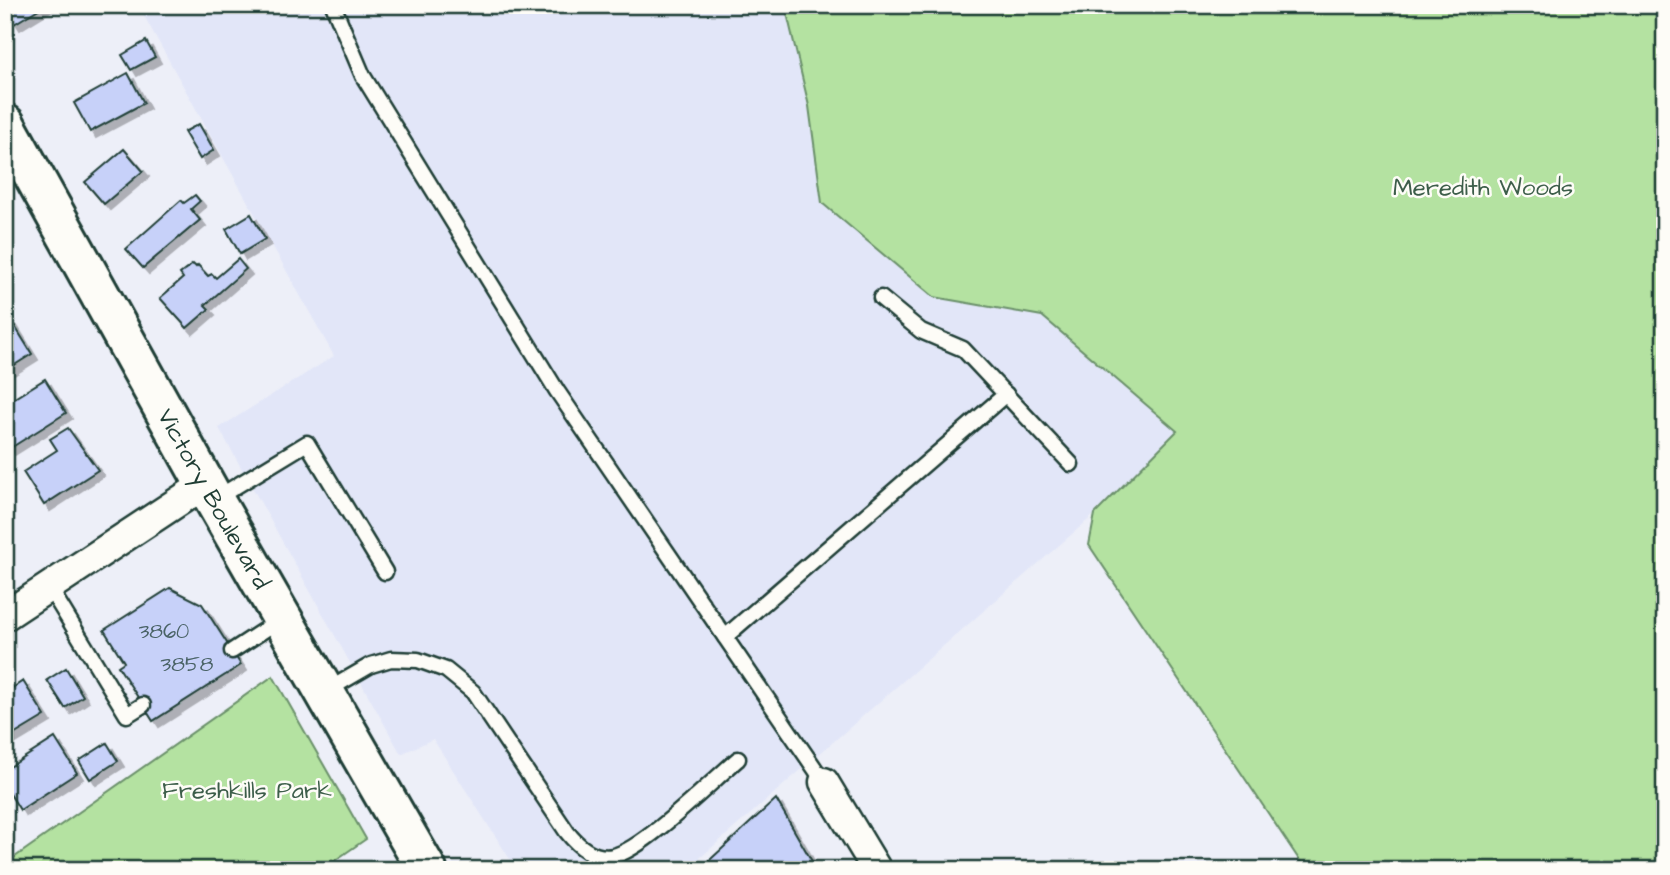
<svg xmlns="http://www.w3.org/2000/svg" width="1670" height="875" viewBox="0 0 1670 875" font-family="'Architects Daughter',sans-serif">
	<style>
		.built { fill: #e2e6f8 }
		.green { fill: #b4e2a1; stroke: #6a906a; stroke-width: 2 }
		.building { fill: #c7d1f9; stroke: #1f3d34; stroke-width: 2; filter: url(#shadow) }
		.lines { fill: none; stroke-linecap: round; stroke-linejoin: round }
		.lane-casing { stroke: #1f3d34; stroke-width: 19 }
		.street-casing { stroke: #1f3d34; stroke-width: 33 }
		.secondary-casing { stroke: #1f3d34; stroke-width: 44 }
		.lane { stroke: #fdfcf7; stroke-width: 14 }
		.street { stroke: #fdfcf7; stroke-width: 28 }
		.secondary { stroke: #fdfcf7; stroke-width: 38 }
		.labels { text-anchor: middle; stroke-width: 5; stroke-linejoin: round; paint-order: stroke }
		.number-label { font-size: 21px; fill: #496265 }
		.park-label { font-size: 24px; fill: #3d5e4a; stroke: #fdfcf7 }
		.street-label { font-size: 24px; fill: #1f3d34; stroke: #fdfcf7 }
	</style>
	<defs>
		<filter id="shadow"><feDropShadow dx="6" dy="6" stdDeviation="0" flood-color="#0004"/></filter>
	</defs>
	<rect width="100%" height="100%" fill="#edeff8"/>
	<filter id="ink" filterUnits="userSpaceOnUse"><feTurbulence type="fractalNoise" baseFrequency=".0143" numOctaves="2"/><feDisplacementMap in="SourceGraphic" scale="14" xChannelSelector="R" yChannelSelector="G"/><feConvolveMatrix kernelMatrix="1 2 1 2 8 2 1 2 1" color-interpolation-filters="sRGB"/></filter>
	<g filter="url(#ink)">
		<polygon class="built" points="138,5 785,5 809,106 822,203 934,297 1042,315 1178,431 1095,514 686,870 517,870 433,739 401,754 219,428 334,356"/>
		<g class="green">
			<polygon points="785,5 1665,5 1665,870 1306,870 1089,545 1095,514 1177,431 1042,316 934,297 822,203 809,106"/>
			<polygon points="273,676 366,839 321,870 5,870 5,864"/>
		</g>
		<g class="building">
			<polygon points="5,5 45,5 14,24 5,10"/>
			<polygon points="146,41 155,57 131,70 122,55"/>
			<polygon points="128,73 144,103 90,132 74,103"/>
			<polygon points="199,124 214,150 200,159 184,132"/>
			<polygon points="124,149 143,171 104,204 85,182"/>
			<polygon points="195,195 200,201 191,209 200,220 143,268 126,249 181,200 184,203"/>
			<polygon points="251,214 265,239 240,254 226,229"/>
			<polygon points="238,259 246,269 205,305 209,309 187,328 160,298 183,278 180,274 193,264 196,267 198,265 208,276 212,274 216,278"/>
			<polygon points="11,320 32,354 5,371 5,323"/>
			<polygon points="45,379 66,413 9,449 5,443 5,404"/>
			<polygon points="68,428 98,470 44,505 23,472 57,450 50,439"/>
			<polygon points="170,588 202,604 241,665 153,721 118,666 124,662 104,630"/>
			<polygon points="66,668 83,696 65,708 47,680"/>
			<polygon points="23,681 45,716 5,740 5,693"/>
			<polygon points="55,738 77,773 20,810 5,786 5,770"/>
			<polygon points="107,743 118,761 90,779 79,761"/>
			<polygon points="776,799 817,870 699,870"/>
		</g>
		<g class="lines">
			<defs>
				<g id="lane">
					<polyline points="333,5 363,76 557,391 824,782"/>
					<polyline points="881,298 921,331 963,349 1071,464"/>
					<polyline points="215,499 307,443 385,572"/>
					<polyline points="49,587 127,715 143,705"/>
					<polyline points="725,637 1006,394"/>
					<polyline points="232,651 281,619"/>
					<path d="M326 691 371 665 391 659 418 660 446 670 473 692 567 832C578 846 594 860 613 856 643 850 712 781 738 759"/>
				</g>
				<g id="street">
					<polyline points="5,616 205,484"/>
					<polyline points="824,782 877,870"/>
				</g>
				<g id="secondary">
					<path id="s1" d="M5 124 214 500 427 870"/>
				</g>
			</defs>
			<use href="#lane" class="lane-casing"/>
			<use href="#street" class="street-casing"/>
			<use href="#secondary" class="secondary-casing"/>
			<use href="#lane" class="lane"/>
			<use href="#street" class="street"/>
			<use href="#secondary" class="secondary"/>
		</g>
	</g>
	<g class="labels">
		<g class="number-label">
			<text x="164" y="638">3860</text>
			<text x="187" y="671">3858</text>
		</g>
		<g class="park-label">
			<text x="1483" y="195">Meredith Woods</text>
			<text x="247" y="798">Freshkills Park</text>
		</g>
		<g class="street-label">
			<text dy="8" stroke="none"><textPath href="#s1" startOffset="429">Victory Boulevard</textPath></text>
		</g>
	</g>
	<rect width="1670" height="875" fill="none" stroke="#fdfcf7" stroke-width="28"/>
	<rect x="14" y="14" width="1642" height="847" fill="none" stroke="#1f3d34" stroke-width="2.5" filter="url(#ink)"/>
</svg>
